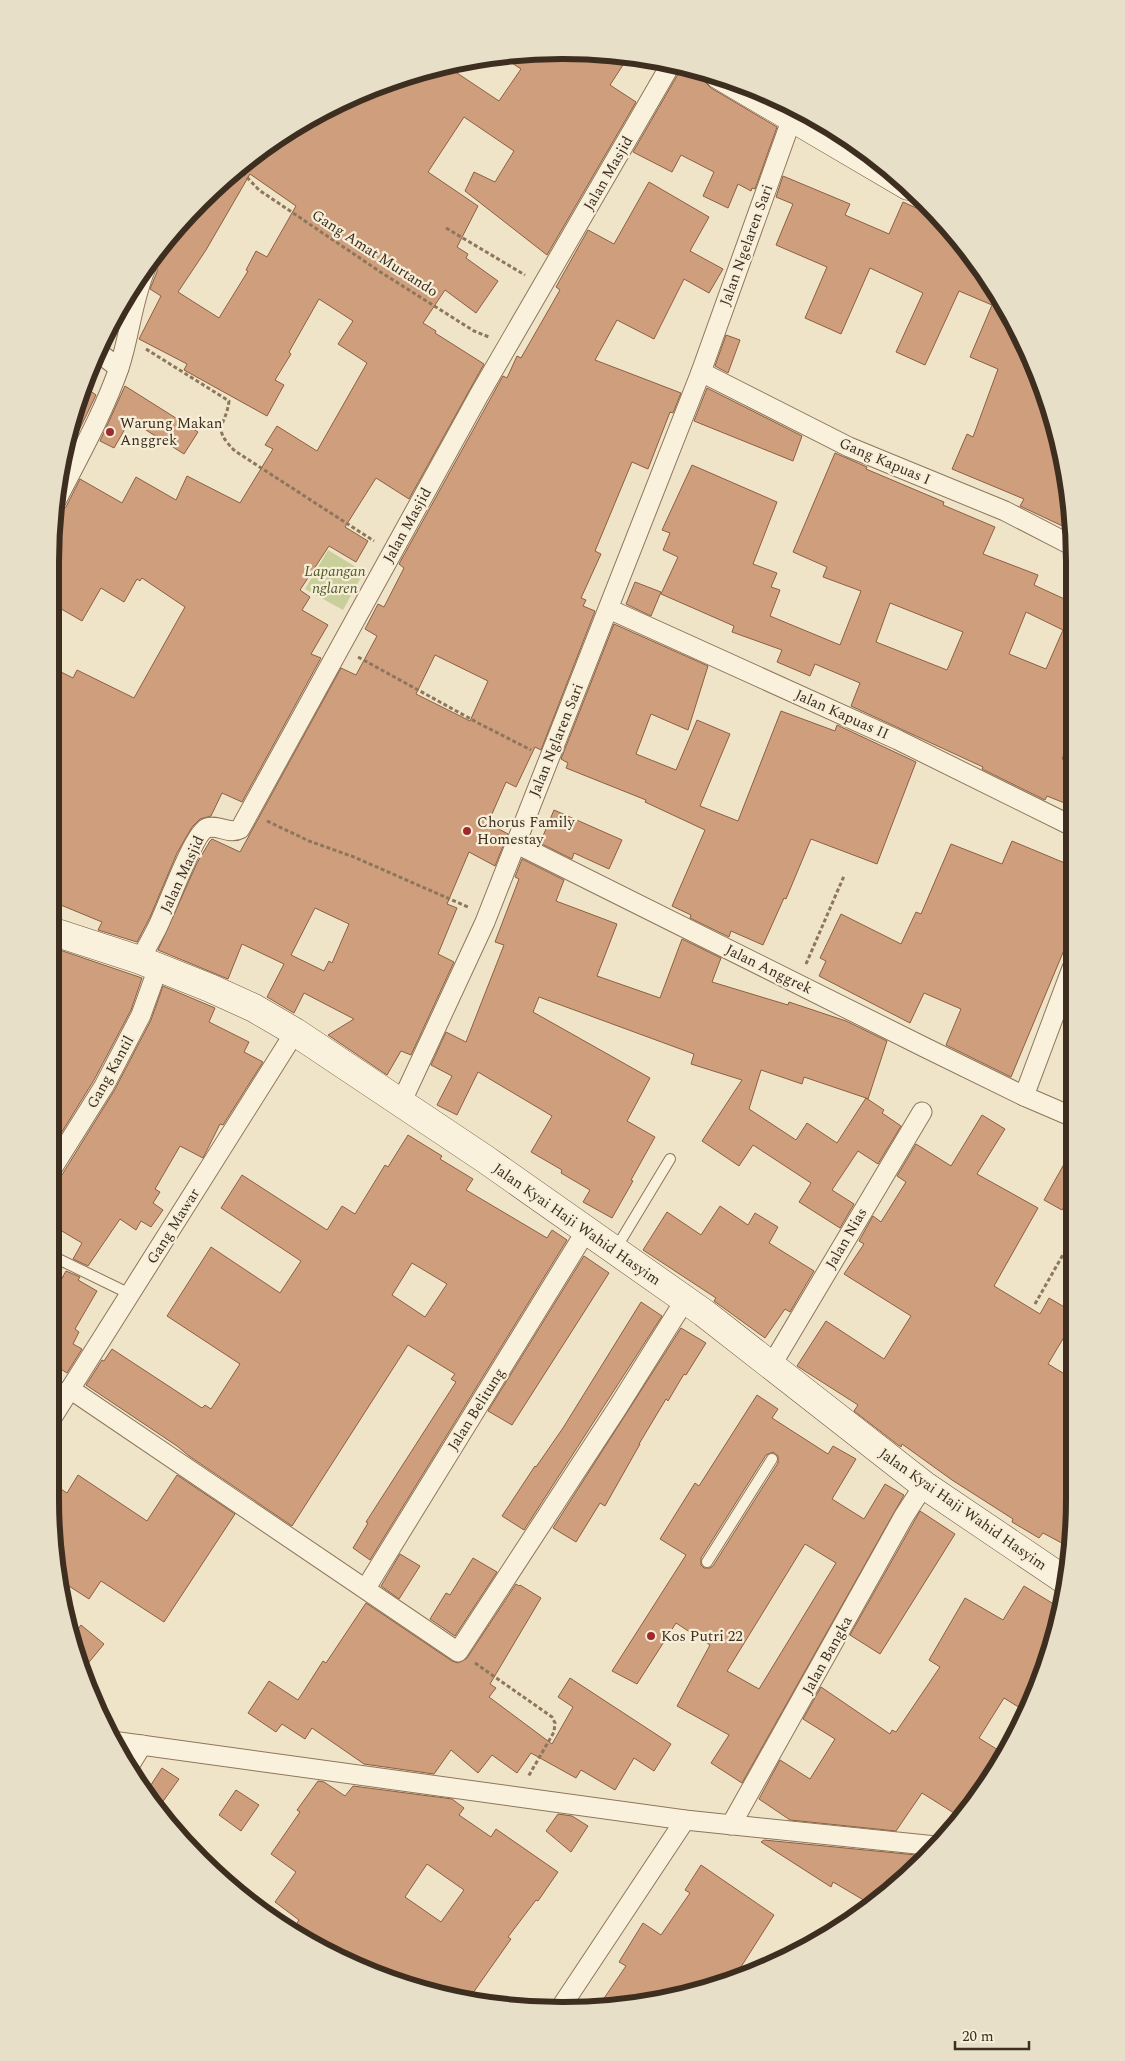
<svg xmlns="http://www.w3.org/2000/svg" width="1125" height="2061" viewBox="0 0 1125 2061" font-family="Spectral,serif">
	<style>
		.green { fill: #c9cf9b }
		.building { fill: #cf9f7d; stroke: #8d5f41; fill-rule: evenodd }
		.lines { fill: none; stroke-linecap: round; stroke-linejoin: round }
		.lane-casing { stroke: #8d765c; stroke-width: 12 }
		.street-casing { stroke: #8d765c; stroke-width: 21 }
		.secondary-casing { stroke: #6f573f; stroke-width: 29 }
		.path { stroke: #8d765c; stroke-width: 3; stroke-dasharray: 4 2.5; stroke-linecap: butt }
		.lane { stroke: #faf1dc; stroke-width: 10 }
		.street { stroke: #faf1dc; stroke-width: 19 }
		.secondary { stroke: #faf1dc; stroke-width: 28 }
		.poi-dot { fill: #9e2a2b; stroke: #f7eed8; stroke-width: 2 }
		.labels { text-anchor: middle; stroke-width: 4.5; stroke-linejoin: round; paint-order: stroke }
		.street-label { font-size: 15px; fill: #3d2e20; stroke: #f7eed8 }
		.poi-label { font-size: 15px; fill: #3d2e20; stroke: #f7eed8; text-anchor: start }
		.park-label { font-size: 15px; font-style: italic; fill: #4d5a26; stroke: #f7eed8 }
		.rim { fill: none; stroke: #3d2e20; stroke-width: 6 }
	</style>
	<rect width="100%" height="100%" fill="#f0e4c8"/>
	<polygon class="green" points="328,550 364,572 343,610 305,589"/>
	<g class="building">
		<path d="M529 51 607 54 623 65 610 85 636 102 547 255 465 191 474 172 495 182 514 151 464 117 428 172 478 206 457 247 468 254 466 258 498 281 476 313 445 290 423 323 436 331 435 333 484 364 409 499 376 478 345 527 368 541 356 562 329 546 300 590 310 597 302 610 328 625 311 654 321 658 242 802 222 793 211 816 200 819 192 827 177 853 150 917 137 942 98 930 102 922 51 901V667L73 678 77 670 134 698 185 607 142 578 140 581 137 579 124 602 101 588 82 621 51 603V529L54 512 62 511 66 507 80 479 122 503 136 477 176 500 187 476 240 503 273 449 265 445 277 426 317 451 367 363 338 344 353 321 319 299 289 352 291 354 275 380 284 385 267 416 184 370 187 364 139 339 161 296 150 289 157 272V265L193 210 250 156 336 103 430 68 445 65 499 101 521 69 501 56ZM250 174 296 206 267 257 256 251 246 270 248 271 219 318 178 292 206 250Z"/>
		<polygon points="681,69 705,82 711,88 777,127 755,189 752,188 751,191 738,184 728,208 703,196 714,172 681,155 672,172 633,152"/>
		<polygon points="783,176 850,204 845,215 889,234 903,202 934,216 988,278 1036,367 1071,496 1071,530 1020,506 1024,499 952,469 967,434 973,437 998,369 970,357 992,305 959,291 925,365 896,352 923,293 870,268 841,334 805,318 827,267 776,245 793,204 776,197"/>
		<path d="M649 182 709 217 690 251 723 269 709 293 684 279 654 339 617 320 595 360 681 393 673 413 670 412 648 469 632 462 595 551 601 554 581 598 586 600 583 606 595 611 541 750 535 747 516 787 506 782 488 823 508 834 495 866 469 852 447 904 457 908 438 954 454 962 411 1055 401 1051 387 1075 328 1035 354 1019 304 993 294 1013 267 997 284 964 242 944 228 979 158 950 197 863 210 841 212 839 240 852 341 668 356 675 377 636 365 629 378 604 384 607 404 568 399 564 503 376 507 378 517 356 521 358 560 290 556 287 588 230 614 244ZM435 655 488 681 470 721 416 694ZM315 908 349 924 332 963 329 961 324 971 291 955Z"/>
		<polygon points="726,335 740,340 728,373 715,366"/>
		<polygon points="125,386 198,432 184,454 130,420 114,448 100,441"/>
		<polygon points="85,387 96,395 62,466 68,430"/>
		<polygon points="707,388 802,436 793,461 694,421"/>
		<path d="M835 453 867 467 866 469 944 502 943 505 995 527 983 554 1038 575 1034 585 1071 602V736L1062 759 1071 762 1072 806 1047 796 1045 800 982 769 983 767 851 706 860 683 815 664 810 676 777 662 782 650 732 632 734 626 661 594 678 557 663 550 670 533 662 530 692 465 777 502 753 564 777 573 771 587 780 590 770 616 840 645 861 591 823 577 827 567 793 552ZM890 603 963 632 947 670 876 642ZM1026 612 1063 630 1046 669 1009 654Z"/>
		<polygon points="635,582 661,592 651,616 626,604"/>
		<polygon points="614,624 708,666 688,730 651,714 636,754 676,770 697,720 730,734 700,806 738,821 781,711 835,731 837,725 916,762 877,864 811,839 786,899 784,898 763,945 731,931 729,937 690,918 691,915 672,906 705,830 645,802 646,800 566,768 568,763 561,759"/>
		<polygon points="554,810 622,840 609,869 574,853 572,859 540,843"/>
		<polygon points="1012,841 1072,866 1072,931 1011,1077 946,1045 961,1009 924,993 910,1023 819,976 826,961 820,958 841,914 901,944 916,912 921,914 951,844 1002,864"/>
		<path d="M522 859 564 880 556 901 617 924 597 976 660 998 682 939 721 958 712 982 788 1005 789 1002 846 1021 887 1041 868 1099 866 1098 884 1110 882 1113 901 1126 878 1164 858 1151 832 1190 854 1204 840 1228 799 1202 811 1183 753 1145 739 1166 702 1141 742 1080 691 1064 694 1054 539 997 533 1012 650 1078 627 1121 655 1137 631 1180 633 1181 612 1218 583 1202 590 1190 561 1173 562 1170 531 1152 552 1116 478 1072 457 1115 437 1105 452 1076 431 1065 446 1032 466 1042 504 945 495 942 519 879 515 877ZM761 1070 802 1084 804 1077 866 1098 837 1143 807 1123 796 1140 749 1109Z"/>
		<polygon points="51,947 142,978 131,1010 94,1080 60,1135 50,1130"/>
		<polygon points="163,986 215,1008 209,1022 249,1042 244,1052 263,1062 223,1125 220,1124 203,1158 180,1146 155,1189 160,1192 153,1203 163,1210 151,1227 141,1221 136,1230 120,1219 88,1266 73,1259 82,1243 50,1224 50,1186 60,1178 114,1091 151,1020"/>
		<polygon points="982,1115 1005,1129 977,1174 1038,1208 994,1286 1040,1314 1049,1298 1073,1312 1073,1322 1048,1364 1073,1379 1074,1532 1071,1548 1043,1533 1039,1538 1012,1522 1013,1519 952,1480 902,1444 901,1447 898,1445 854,1411 858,1405 797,1366 826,1321 884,1359 911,1316 844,1274 864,1244 859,1241 873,1216 881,1222 906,1182 897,1176 916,1144 951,1166"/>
		<path d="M408 1135 442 1156 440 1159 473 1179 466 1190 547 1238 552 1230 567 1240 370 1560 353 1548 368 1523 366 1522 456 1382 451 1379 455 1374 408 1345 292 1526 189 1456 177 1446 86 1385 102 1360 104 1361 112 1349 202 1408 205 1405 211 1409 240 1364 167 1316 211 1247 280 1293 301 1261 221 1208 242 1175 327 1230 342 1206 355 1214 385 1165 388 1167ZM412 1263 447 1284 425 1317 392 1295Z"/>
		<polygon points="1073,1148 1073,1191 1062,1210 1044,1200"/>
		<polygon points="720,1206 748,1225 755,1213 778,1227 769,1243 814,1271 790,1312 785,1309 765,1338 714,1301 716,1298 643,1250 667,1212 701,1235"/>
		<polygon points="584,1256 609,1273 512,1425 488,1411"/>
		<polygon points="66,1271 80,1277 78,1280 97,1291 75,1329 79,1332 73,1344 82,1349 67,1373 50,1362 50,1274 61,1280"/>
		<polygon points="641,1302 662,1316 524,1530 502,1516 535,1466 536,1467 563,1428"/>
		<polygon points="681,1328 706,1343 686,1375 684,1374 668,1401 666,1399 639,1444 640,1444 605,1506 600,1503 576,1542 553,1528"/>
		<path d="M757 1395 778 1409 772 1418 828 1454 833 1446 856 1459 832 1499 864 1519 885 1484 904 1495 742 1783 711 1763 729 1735 677 1706 710 1645 676 1623 637 1684 612 1671 686 1555 660 1539 695 1483 699 1486ZM773 1452 778 1456V1463L713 1566 710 1568H704L701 1565V1558L766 1455ZM805 1544 836 1563 759 1689 727 1671Z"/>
		<polygon points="78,1475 147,1521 177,1475 235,1514 164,1622 101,1581 89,1599 58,1579 50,1482 67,1493"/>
		<polygon points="920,1511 955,1534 880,1654 850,1635"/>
		<polygon points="400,1554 420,1566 399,1599 381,1586"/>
		<polygon points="473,1558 497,1572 455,1636 430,1619 446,1593 450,1595"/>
		<polygon points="516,1584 519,1586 520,1585 541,1598 490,1684 496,1688 489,1697 552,1744 573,1707 558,1697 570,1678 671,1744 654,1771 634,1758 615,1790 581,1770 576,1778 531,1753 517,1773 492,1755 478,1773 451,1750 434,1774 364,1764 312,1728 305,1739 282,1724 276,1732 248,1713 269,1681 298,1700 323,1661 326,1663 366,1603 452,1661 458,1663 467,1658"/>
		<polygon points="1024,1586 1057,1606 1054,1612 1060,1616 1057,1631 1025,1711 1004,1698 979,1738 1006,1755 969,1811 962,1818 922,1793 896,1831 790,1820 759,1799 780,1760 810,1779 835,1739 803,1719 821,1687 890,1734 892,1730 896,1732 940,1667 929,1660 965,1598 1003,1620"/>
		<polygon points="81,1625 104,1644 81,1672 71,1638"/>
		<polygon points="162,1768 179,1779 159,1807 149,1800 145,1794"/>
		<path d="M318 1781 324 1782 345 1796 353 1786 452 1799 464 1808 459 1815 491 1837 496 1829 558 1872 538 1901 536 1900 508 1937 511 1939 468 2000 430 1994 366 1972 291 1932 299 1920 275 1902 296 1872 271 1854 300 1812 297 1810ZM427 1864 464 1890 441 1922 405 1897Z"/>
		<polygon points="236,1790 259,1805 241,1831 219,1815"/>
		<polygon points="558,1814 572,1816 588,1826 571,1852 546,1831"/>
		<polygon points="764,1840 926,1856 901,1884 872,1905 833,1882 831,1887 761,1842"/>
		<polygon points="701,1865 774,1915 732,1981 695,1994 596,2010 626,1966 619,1962 643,1923 661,1935 690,1893 685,1890"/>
	</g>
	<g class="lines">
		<defs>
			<g id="lane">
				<polyline points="615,1250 670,1159"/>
				<polyline points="50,1255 130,1294"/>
				<polyline points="707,1562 772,1459"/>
			</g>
			<g id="street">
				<polyline points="99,353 119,368"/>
				<polyline points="701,372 849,447 1005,511 1071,545"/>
				<path d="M56 501C78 458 103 414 119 368 130 335 132 301 146 268"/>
				<polyline points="609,609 898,740 1072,826"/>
				<polyline points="515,843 924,1047 1024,1096 1073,1117"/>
				<path d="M140 960C145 950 151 940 156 930 165 914 193 833 207 828 218 824 229 835 240 829L479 395 671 64"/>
				<polyline points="1024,1096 1072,968"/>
				<polyline points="401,1103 485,922 701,372 792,118"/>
				<polyline points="50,1172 104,1086 141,1015 158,968"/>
				<polyline points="771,1366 922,1112"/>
				<polyline points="70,1389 458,1652 618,1407 685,1300"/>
				<polyline points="50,1421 295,1032"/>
				<polyline points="366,1588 586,1231"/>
				<polyline points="112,1741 685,1820 936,1846"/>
				<polyline points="128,1768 142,1745"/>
				<polyline points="731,1825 904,1516 924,1485"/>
				<polyline points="559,2010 685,1820"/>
			</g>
			<g id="secondary">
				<polyline points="719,75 908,186"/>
				<polyline points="51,931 140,960 210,988 254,1008 295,1032 485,1159 704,1313 924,1485 1066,1581"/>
			</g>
		</defs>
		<use href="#lane" class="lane-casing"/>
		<use href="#street" class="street-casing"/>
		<use href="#secondary" class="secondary-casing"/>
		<g class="path">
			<polyline points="238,168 259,190 382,273 474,331 489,337"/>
			<polyline points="446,228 525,275"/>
			<path d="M146 349 229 401C226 427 210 426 235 451L374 541"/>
			<polyline points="358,657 480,724 531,750"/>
			<polyline points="267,821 309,841 354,857 468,907"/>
			<polyline points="806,964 844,876"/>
			<polyline points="1035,1304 1073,1237"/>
			<polyline points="475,1663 552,1717 555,1723 554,1732 528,1777"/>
		</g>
		<use href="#lane" class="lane"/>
		<use href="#street" class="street"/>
		<use href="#secondary" class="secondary"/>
	</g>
	<g class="poi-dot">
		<circle cx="110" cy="432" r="5"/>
		<circle cx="467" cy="831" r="5"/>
		<circle cx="651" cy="1636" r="5"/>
	</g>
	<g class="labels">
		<g class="street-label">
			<text transform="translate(608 173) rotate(-60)" y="5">Jalan Masjid</text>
			<text transform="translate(746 245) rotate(-70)" y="5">Jalan Ngelaren Sari</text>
			<text transform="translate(375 253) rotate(33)" y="5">Gang Amat Murtando</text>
			<text transform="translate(885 461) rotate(23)" y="5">Gang Kapuas I</text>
			<text transform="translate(407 525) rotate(-61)" y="5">Jalan Masjid</text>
			<text transform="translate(842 714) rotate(24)" y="5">Jalan Kapuas II</text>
			<text transform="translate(556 740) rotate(-68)" y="5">Jalan Nglaren Sari</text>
			<text transform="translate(182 874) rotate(-65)" y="5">Jalan Masjid</text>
			<text transform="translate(769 969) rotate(26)" y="5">Jalan Anggrek</text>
			<text transform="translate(110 1072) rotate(-61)" y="5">Gang Kantil</text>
			<text transform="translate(577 1224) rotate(35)" y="5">Jalan Kyai Haji Wahid Hasyim</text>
			<text transform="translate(173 1226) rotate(-58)" y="5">Gang Mawar</text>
			<text transform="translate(846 1238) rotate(-60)" y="5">Jalan Nias</text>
			<text transform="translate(476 1409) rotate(-58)" y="5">Jalan Belitung</text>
			<text transform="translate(963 1509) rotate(35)" y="5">Jalan Kyai Haji Wahid Hasyim</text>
			<text transform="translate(827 1655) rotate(-61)" y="5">Jalan Bangka</text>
		</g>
		<g class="poi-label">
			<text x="120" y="428">Warung Makan<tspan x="120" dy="17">Anggrek</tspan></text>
			<text x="477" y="827">Chorus Family<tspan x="477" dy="17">Homestay</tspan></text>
			<text x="661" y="1641">Kos Putri 22</text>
		</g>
		<g class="park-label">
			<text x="335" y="576">Lapangan<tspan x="335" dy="17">nglaren</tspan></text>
		</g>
	</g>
	<path d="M0 0H1125V2061H0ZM562 59H563A503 503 0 0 1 1066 562V1499A503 503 0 0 1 563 2002H562A503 503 0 0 1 59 1499V562A503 503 0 0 1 562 59Z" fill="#e8dfc9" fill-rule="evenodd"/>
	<path class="rim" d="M562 59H563A503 503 0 0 1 1066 562V1499A503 503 0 0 1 563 2002H562A503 503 0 0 1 59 1499V562A503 503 0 0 1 562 59Z"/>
	<path d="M955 2041v8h74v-8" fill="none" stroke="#3d2e20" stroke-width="2.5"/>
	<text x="962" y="2041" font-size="15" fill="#3d2e20" stroke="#f7eed8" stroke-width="4" paint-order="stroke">20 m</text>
</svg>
